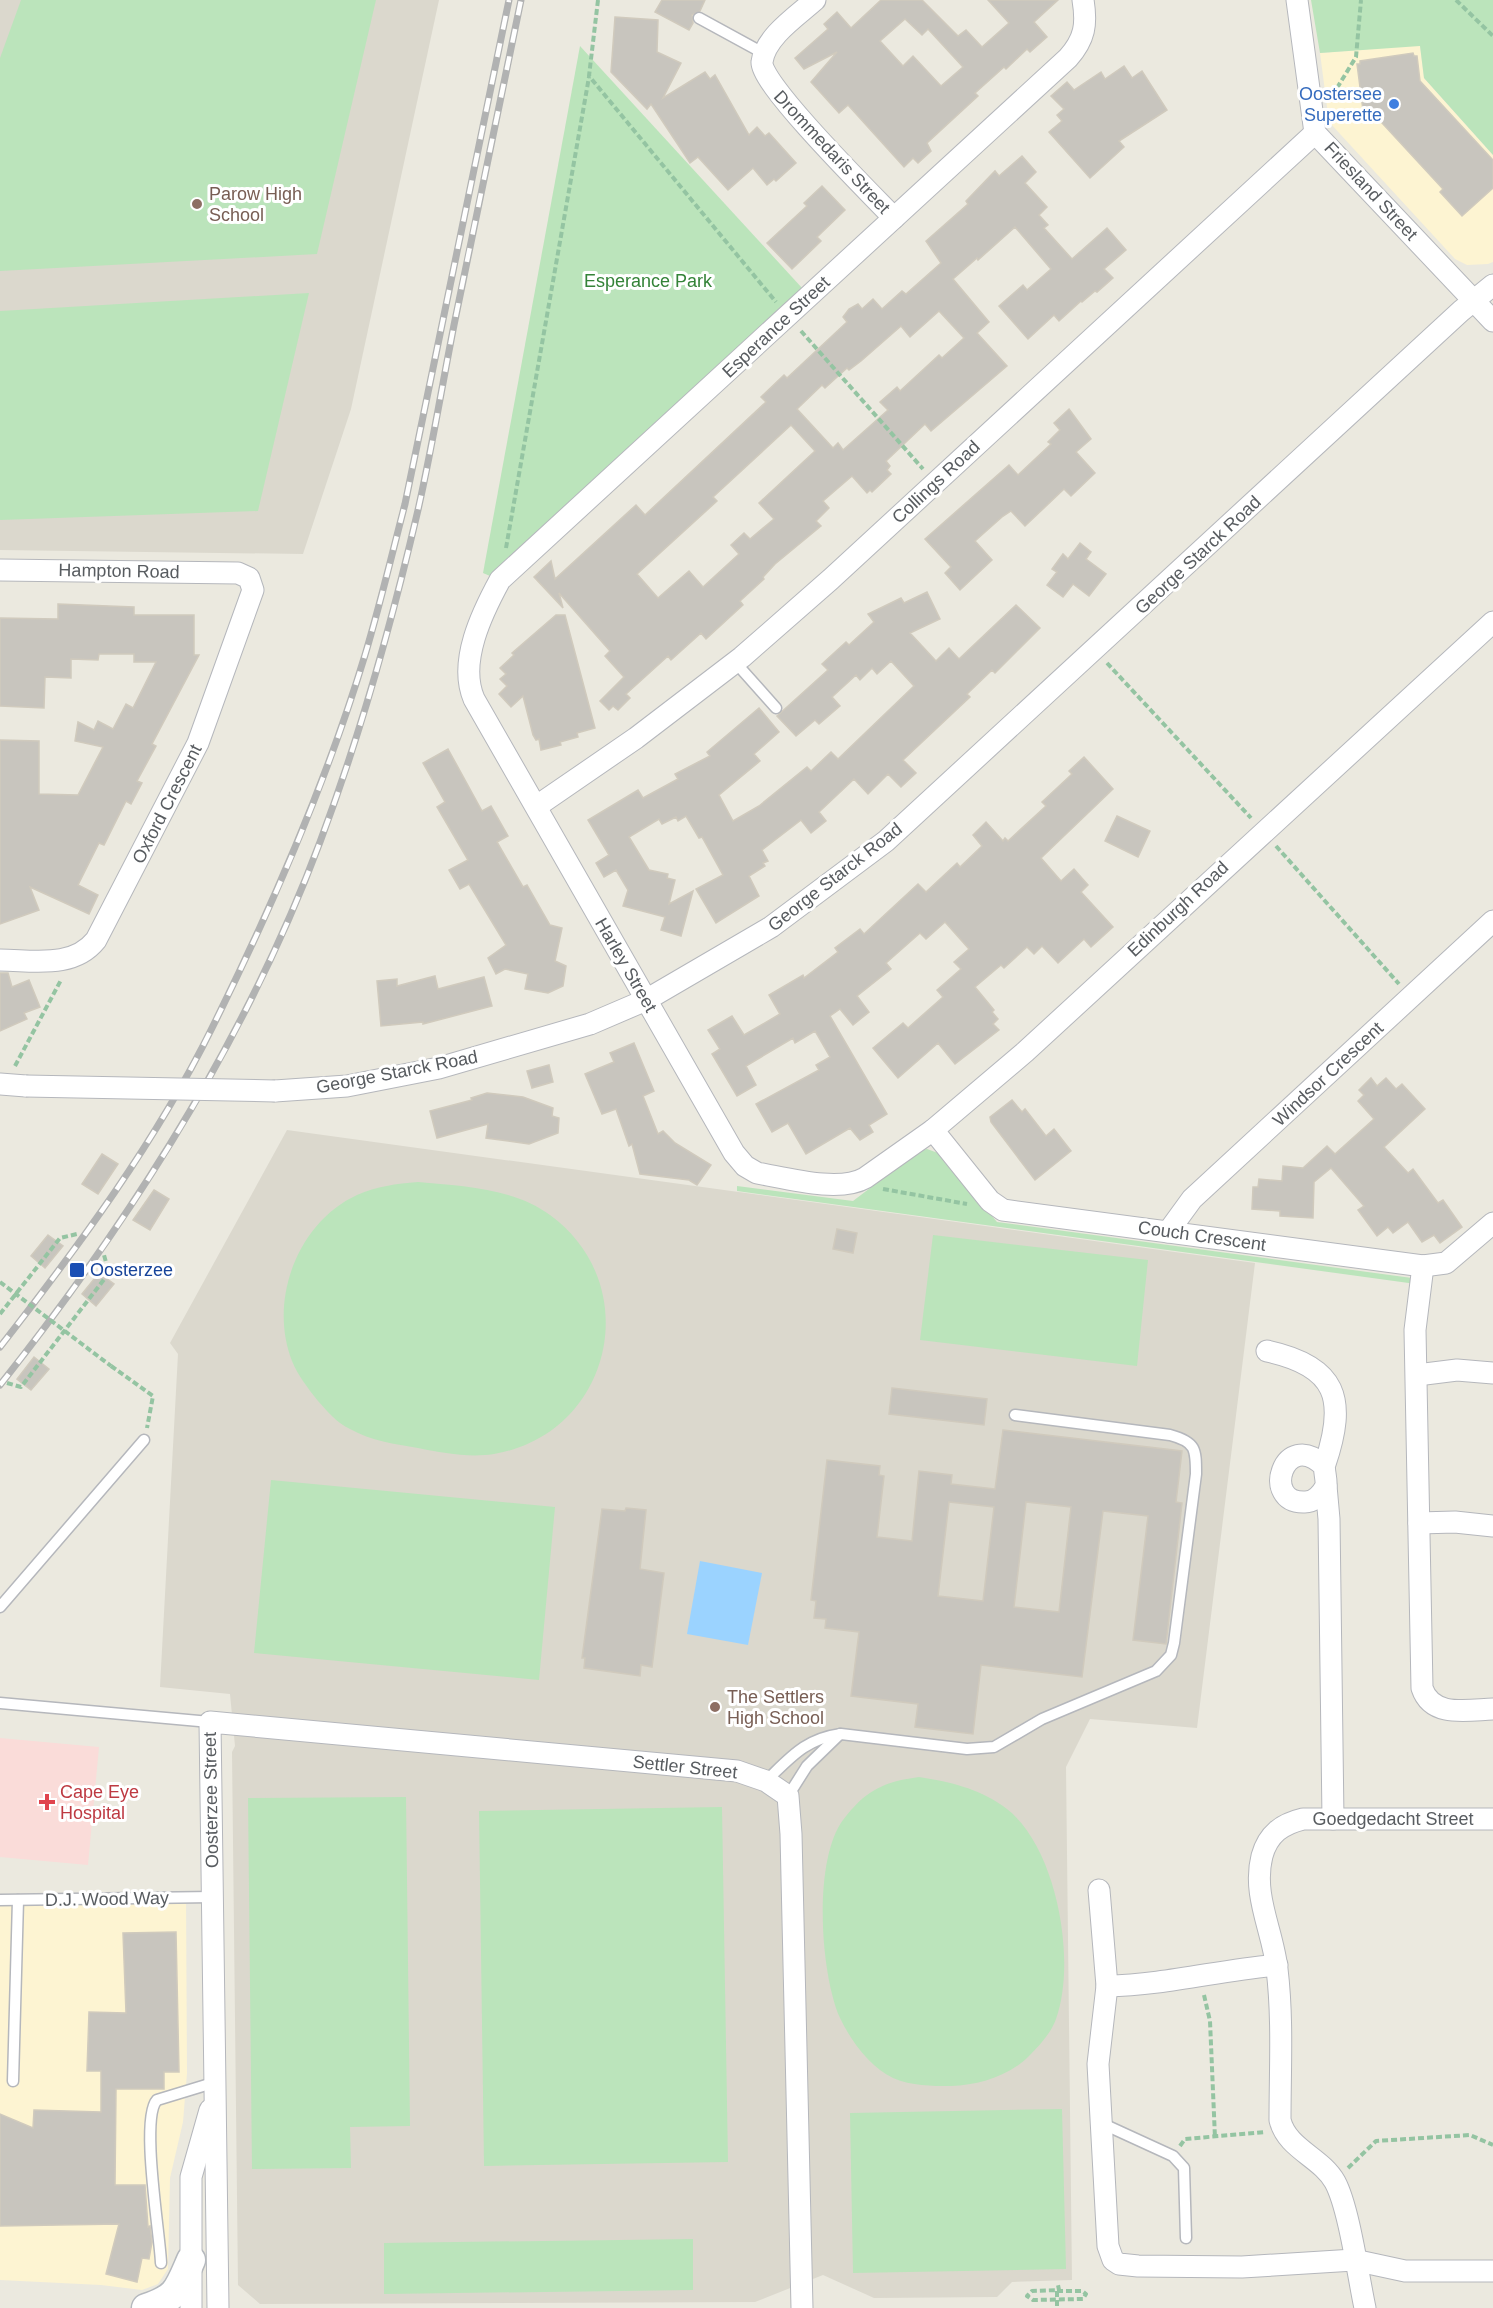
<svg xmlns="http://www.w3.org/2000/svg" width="1493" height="2308" viewBox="0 0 1493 2308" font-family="Arial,sans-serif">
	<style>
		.commercial { fill: #fdf4d2 }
		.education { fill: #dbd8cd }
		.medical { fill: #fadcd9 }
		.green { fill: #bbe4bb }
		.water { fill: #9bd3ff }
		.building { fill: #c8c5be; stroke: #d0cabd; stroke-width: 1.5; fill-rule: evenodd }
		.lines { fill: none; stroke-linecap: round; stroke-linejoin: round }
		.lane-casing { stroke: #b5b7bc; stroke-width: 13 }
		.street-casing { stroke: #b5b7bc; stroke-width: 23 }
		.secondary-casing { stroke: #b5b9be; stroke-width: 31 }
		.path { stroke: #94c4a2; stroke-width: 4; stroke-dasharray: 6 3; stroke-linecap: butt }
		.lane { stroke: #fff; stroke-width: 10 }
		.street { stroke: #fff; stroke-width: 21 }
		.secondary { stroke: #fff; stroke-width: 28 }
		.rail-casing { stroke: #b1b2b2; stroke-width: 7 }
		.rail { stroke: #fff; stroke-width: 4.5; stroke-dasharray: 14; stroke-linecap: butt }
		.street-bridge-casing { stroke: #b5b7bc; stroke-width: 23; stroke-linecap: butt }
		.path-bridge { stroke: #94c4a2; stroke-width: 4; stroke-dasharray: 6 3; stroke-linecap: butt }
		.street-bridge { stroke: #fff; stroke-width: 21 }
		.shop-dot { fill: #3f7fe0; stroke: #fff; stroke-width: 2 }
		.education-dot { fill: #8d6e63; stroke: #fff; stroke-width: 2 }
		.transit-dot { fill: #1a4fb4; stroke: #fff; stroke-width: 2 }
		.health-dot { fill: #e0444e; stroke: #fff; stroke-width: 2 }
		.labels { text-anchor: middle; stroke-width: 6; stroke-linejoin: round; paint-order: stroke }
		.shop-label { font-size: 18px; fill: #366cbe; stroke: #fff; text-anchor: end }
		.street-label { font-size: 18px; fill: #585c60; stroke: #fff }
		.education-label { font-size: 18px; fill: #785e54; stroke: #fff; text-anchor: start }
		.park-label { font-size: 18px; fill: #348338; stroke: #fff }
		.transit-label { font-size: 18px; fill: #164399; stroke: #fff; text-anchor: start }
		.health-label { font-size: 18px; fill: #be3a42; stroke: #fff; text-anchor: start }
	</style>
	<rect width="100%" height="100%" fill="#ebe9df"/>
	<g class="commercial">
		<polygon points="1420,45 1424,78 1493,155 1493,262 1488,264 1467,265 1455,259 1329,122 1320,53"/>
		<polygon points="186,1895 187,2073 183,2122 170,2178 168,2269 158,2284 142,2290 101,2285 0,2280 0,1897"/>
	</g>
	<g class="education">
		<polygon points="0,0 439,0 351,409 303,554 0,550"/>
		<polygon points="287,1130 1255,1263 1197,1728 1090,1719 1066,1767 1072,2280 1012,2282 997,2297 874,2298 823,2275 755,2302 260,2304 238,2285 232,1752 235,1746 230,1694 160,1687 178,1354 170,1343"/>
	</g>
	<polygon class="medical" points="0,1738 99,1747 88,1865 0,1857"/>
	<g class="green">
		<polygon points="21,0 376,0 317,254 0,271 0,58"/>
		<polygon points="1311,0 1493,0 1493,155 1424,78 1420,46 1320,53"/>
		<polygon points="580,46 803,289 490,576 483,573"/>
		<polygon points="309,293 258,511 0,520 0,311"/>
		<polygon points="927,1149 938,1153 997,1222 1412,1278 1416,1284 737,1191 737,1186 853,1201 919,1151"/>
		<path d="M418 1182C461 1186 514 1188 550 1215 646 1285 612 1434 494 1454 469 1458 443 1453 418 1448 395 1444 371 1441 350 1429 337 1423 327 1411 318 1401 308 1388 298 1376 292 1361 268 1300 298 1222 357 1195 377 1186 396 1184 418 1182Z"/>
		<polygon points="933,1235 1148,1260 1137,1366 920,1340"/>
		<polygon points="271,1480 555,1507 539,1680 254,1653"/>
		<path d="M919 1777C951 1782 981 1789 1007 1809 1057 1848 1077 1961 1056 2019 1051 2033 1040 2045 1029 2056 1009 2076 979 2085 951 2086 931 2086 912 2086 893 2078 870 2067 851 2041 840 2018 820 1973 813 1860 843 1820 866 1790 883 1782 919 1777Z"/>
		<polygon points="406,1797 410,2126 350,2127 351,2168 252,2169 248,1798"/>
		<polygon points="722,1807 728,2162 484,2166 479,1811"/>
		<polygon points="1062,2109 1066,2269 853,2273 850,2113"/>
		<polygon points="693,2239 693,2290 384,2294 384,2243"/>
	</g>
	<polygon class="water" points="700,1561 762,1573 748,1645 687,1634"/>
	<g class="building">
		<polygon points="662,0 705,0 700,11 692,15 693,23 689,30 655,12"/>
		<path d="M881 0H922L958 36 966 30 982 47 1009 23 988 0H1058L1034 22 1047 37 1030 52 1027 49 1006 69 1004 67 975 93 978 96 927 143 931 151 918 163 913 158 904 167 848 105 839 113 811 82 837 52 804 69 795 58 828 29 824 24 837 12 851 28ZM905 19 922 35 928 29 963 67 941 86 913 56 903 66 880 41Z"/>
		<polygon points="615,17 658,20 657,52 681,63 663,98 705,72 710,79 715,75 749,135 757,127 765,136 769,133 796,163 776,181 774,179 767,185 753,168 728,190 698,157 690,163 651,104 647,109 611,72"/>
		<polygon points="1413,53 1414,56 1417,56 1420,81 1493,160 1493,188 1462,216 1440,192 1443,189 1371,111 1364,118 1357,64 1360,64 1360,61"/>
		<polygon points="1124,66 1132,78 1142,71 1167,110 1119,141 1124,147 1090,178 1049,132 1062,121 1057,115 1064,109 1051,96 1067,82 1074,90 1101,72 1105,79"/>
		<path d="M1022 156 1036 172 1025 183 1047 207 1039 215 1048 225 1044 228 1072 259 1107 228 1126 250 1104 269 1113 278 1097 292 1095 291 1082 302 1081 301 1059 321 1054 315 1028 339 999 306 1023 285 1027 290 1051 269 1015 227 978 260 977 258 953 279 989 322 977 333 1007 366 931 431 925 424 886 461 890 466 887 470 891 474 872 492 870 490 867 493 852 476 823 501 829 508 816 521 821 526 775 564 763 577 764 579 740 601 743 605 706 639 701 633 671 660 668 656 626 694 630 698 618 710 613 706 609 710 600 701 624 677 605 656 610 651 559 593 563 608 534 577 551 561 555 579 636 505 645 515 766 402 761 397 784 375 787 378 847 322 843 317 849 309 858 304 862 309 873 299 882 309 902 291 906 294 941 263 926 241 968 204 966 201 995 171 999 176ZM939 311 964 338 942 358 939 355 900 391 897 387 880 402 888 410 843 450 838 443 833 448 797 409 822 385 825 388 847 368 849 370 861 361 901 326 910 337ZM791 425 815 451 759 503 774 519 750 539 744 533 731 545 739 554 703 587 689 571 658 598 637 574 717 501 713 497Z"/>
		<polygon points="822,186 845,210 817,237 821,241 792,269 767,243 807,206 804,203"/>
		<polygon points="1069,409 1091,439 1076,452 1095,473 1071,496 1064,489 1025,526 1011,511 1002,517 975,541 992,560 960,590 945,573 951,567 925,539 1009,465 1018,475 1051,444 1048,442 1060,430 1054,423"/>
		<polygon points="1080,543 1091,552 1086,559 1106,574 1089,596 1073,584 1063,597 1047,585 1057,572 1052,569 1063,554 1068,559"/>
		<polygon points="927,592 940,619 910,633 936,661 949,648 959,659 1016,605 1040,628 995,673 992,670 967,694 970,697 903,760 916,773 901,787 888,774 868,794 854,779 819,812 826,821 811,833 801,820 762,850 768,861 763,863 765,866 749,876 759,896 716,923 696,889 723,875 702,837 699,838 686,816 678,821 676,817 662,824 659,819 629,837 649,870 668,874 667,878 675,880 669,904 693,891 681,936 661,930 665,917 623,906 628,890 616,870 604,877 596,863 609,855 588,820 638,790 643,798 678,779 675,774 710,756 707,752 759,708 779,732 754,754 760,761 719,795 733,821 759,806 807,767 811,771 831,752 838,759 914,686 891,661 877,674 872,668 860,680 856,675 832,697 840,706 819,724 815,720 796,736 777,716 828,670 822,664 846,642 849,645 874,622 868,614 901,598 904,603"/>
		<polygon points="58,604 134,607 134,615 194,615 194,655 199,655 152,744 156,746 137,781 142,783 131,804 126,801 104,845 99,843 78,885 98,895 89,914 30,887 39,910 0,924 0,740 39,741 39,794 78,795 103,747 75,741 78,722 94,730 98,721 113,729 126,704 133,708 156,662 134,662 134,654 99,654 98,660 71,659 71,678 45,677 44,708 0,706 0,618 58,619"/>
		<polygon points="556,615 565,615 595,728 577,733 578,737 560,742 561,745 541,750 539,739 536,740 533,735 523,696 511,707 499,694 507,686 500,679 506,674 500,668 514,655 512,653"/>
		<polygon points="448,749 482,811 491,806 508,836 497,842 523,887 527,885 550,925 562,928 555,961 566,966 563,986 548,993 525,989 528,974 505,969 496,974 488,958 506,945 469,884 460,889 449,870 468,860 437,807 445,802 423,763"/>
		<polygon points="1084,757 1113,789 1041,858 1061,881 1074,869 1088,885 1081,892 1113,927 1091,947 1084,939 1058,963 1042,946 1034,954 1027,947 1004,968 1001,965 975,987 994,1010 992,1012 998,1019 993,1024 999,1030 955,1064 938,1043 898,1078 873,1048 903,1023 908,1028 943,997 937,990 961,969 954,962 969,949 945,922 926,939 920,933 886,963 891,969 857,996 869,1012 853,1025 840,1009 830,1016 887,1114 869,1125 873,1132 860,1140 850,1128 806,1154 788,1123 772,1132 756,1104 819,1070 816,1065 830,1057 815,1031 795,1043 793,1038 746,1066 756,1085 737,1096 712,1054 720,1049 708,1030 732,1016 744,1035 780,1014 769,995 803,975 804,978 838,952 835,948 860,929 864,934 918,884 926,892 957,863 960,867 982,846 973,835 986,822 1003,841 1005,838 1008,841 1046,806 1042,802 1072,774 1069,771"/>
		<polygon points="1117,816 1150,831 1138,857 1105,841"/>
		<polygon points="0,973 8,973 12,987 29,980 40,1007 24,1013 27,1019 0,1031"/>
		<polygon points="435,976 438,989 484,977 492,1006 423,1024 423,1022 381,1026 377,981 397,979 397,986"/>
		<polygon points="634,1043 654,1091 643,1096 658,1134 663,1131 675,1143 711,1165 697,1185 689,1180 640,1174 632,1144 629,1146 616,1109 602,1114 585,1074 614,1062 610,1053"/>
		<polygon points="549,1065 553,1082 532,1088 527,1071"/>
		<polygon points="1371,1078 1377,1086 1386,1078 1396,1089 1402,1084 1425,1109 1384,1147 1408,1173 1413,1169 1438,1203 1443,1200 1462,1227 1440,1243 1434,1235 1422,1242 1408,1222 1393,1233 1388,1227 1377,1236 1358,1210 1364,1206 1331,1168 1314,1182 1313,1218 1280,1216 1280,1211 1252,1209 1253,1187 1258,1187 1259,1179 1282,1181 1283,1166 1303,1168 1327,1146 1335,1154 1374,1119 1358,1101 1364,1095 1359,1090"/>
		<polygon points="487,1093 523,1097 553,1108 552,1116 559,1118 558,1133 529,1144 486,1138 488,1124 437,1138 430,1111 472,1100 471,1098"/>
		<polygon points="1012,1100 1022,1112 1025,1109 1046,1136 1054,1129 1071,1151 1035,1180 991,1122 990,1117"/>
		<polygon points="102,1154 118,1164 98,1194 82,1184"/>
		<polygon points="154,1190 169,1199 150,1230 133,1220"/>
		<polygon points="837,1229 857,1233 853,1253 833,1249"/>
		<polygon points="48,1235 63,1246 45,1268 31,1256"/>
		<polygon points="99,1273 114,1284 96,1306 82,1294"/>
		<polygon points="34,1357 49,1369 31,1390 17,1379"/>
		<polygon points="892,1388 987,1399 984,1425 889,1414"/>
		<path d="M1003 1430 1182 1451 1176 1502 1182 1503 1166 1644 1133 1640 1148 1516 1103 1511 1082 1677 981 1665 973 1734 915 1727 918 1704 851 1696 859 1632 825 1628 826 1619 814 1618 816 1601 811 1600 827 1460 880 1466 879 1475 884 1476 877 1537 912 1541 919 1471 952 1475 951 1484 995 1489ZM949 1502 994 1507 983 1601 938 1596ZM1026 1502 1071 1507 1059 1612 1014 1607Z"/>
		<polygon points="626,1508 646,1510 640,1569 664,1573 652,1667 641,1665 640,1676 584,1668 585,1658 582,1658 602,1509 625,1511"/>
		<polygon points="176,1932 179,2072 164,2072 164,2089 116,2089 115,2185 145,2185 148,2227 150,2226 152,2242 149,2259 142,2258 137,2282 106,2274 119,2224 0,2226 0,2114 33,2128 34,2110 101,2112 101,2071 87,2071 89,2012 126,2013 123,1933"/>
	</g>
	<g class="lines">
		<defs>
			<g id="lane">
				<polyline points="699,18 765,54"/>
				<polyline points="735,662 776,708"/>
				<polyline points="0,1607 144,1440"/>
				<polyline points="0,1703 210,1722"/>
				<path d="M766 1781C791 1757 805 1739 841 1734L967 1749 994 1747 1042 1719 1156 1671 1171 1655 1174 1643 1196 1474C1196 1449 1196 1442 1170 1435L1015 1415"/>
				<polyline points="788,1796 807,1766 840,1734"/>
				<polyline points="0,1900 213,1897"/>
				<polyline points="13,2081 18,1900"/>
				<polyline points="1101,2123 1173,2156 1184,2168 1186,2238"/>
				<path d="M161 2263C160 2234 140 2118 157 2100L216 2082"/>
			</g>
			<g id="street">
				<path d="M815 0C797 16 765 37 762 62 759 83 874 197 894 218"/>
				<path d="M1083 0C1087 24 1085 39 1068 58L500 580C482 613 458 662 474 699L734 1153 745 1166 757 1173C786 1178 839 1193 865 1178L933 1130 1025 1052 1493 622"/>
				<polyline points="1297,0 1315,133 1493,321"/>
				<path d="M0 570 238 573 249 578 253 590 198 743 96 940C73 969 33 960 0 960"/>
				<polyline points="537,806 636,738 742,657 831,579 1315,133"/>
				<polyline points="0,1084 26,1086"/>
				<polyline points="275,1091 347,1086 439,1068 590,1024 646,1000 771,927 886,841 1461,311 1493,285"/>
				<polyline points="933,1130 990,1201 1003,1210 1423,1266 1446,1263 1493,1223"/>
				<polyline points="1168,1232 1192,1199 1493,921"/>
				<path d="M1423 1266 1415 1330 1422 1688C1432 1718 1467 1710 1493 1709"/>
				<path d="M1267 1351C1337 1366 1347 1399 1325 1464 1323 1469 1327 1479 1326 1486 1321 1495 1315 1502 1305 1502 1260 1504 1284 1427 1324 1466"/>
				<polyline points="1417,1375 1457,1370 1493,1373"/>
				<polyline points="1326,1486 1329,1519 1333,1819"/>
				<polyline points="1419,1523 1455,1522 1493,1526"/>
				<polyline points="1099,1890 1107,1986 1098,2064 1108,2246 1113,2260 1119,2264 1138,2266 1242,2267 1354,2260 1405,2271 1493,2271"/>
				<path d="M1107 1986C1165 1985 1220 1970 1277 1965"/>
				<polyline points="191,2308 191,2177 210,2110"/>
				<polyline points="218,2308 210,1722 737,1771 766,1781 788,1796 791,1834 802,2308"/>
				<path d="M1365 2308C1358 2275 1349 2208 1335 2182 1321 2157 1287 2149 1280 2120 1280 2069 1283 2019 1277 1969 1273 1931 1252 1895 1262 1856 1268 1834 1282 1824 1303 1819H1493"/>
			</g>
			<path id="secondary" d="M146 2308C177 2298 178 2290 191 2260"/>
		</defs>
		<use href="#lane" class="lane-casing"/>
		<use href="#street" class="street-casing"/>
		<use href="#secondary" class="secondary-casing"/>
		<g class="path">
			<polyline points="598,0 589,76 776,302"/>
			<polyline points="1456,0 1493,36"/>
			<polyline points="1337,88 1356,57 1361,0"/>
			<polyline points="801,331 923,469"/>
			<polyline points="506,548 589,77"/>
			<polyline points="1107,663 1251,818"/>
			<polyline points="1276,846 1399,984"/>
			<polyline points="15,1066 61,980"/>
			<polyline points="883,1189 967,1204"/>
			<polyline points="0,1314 60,1238 77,1234"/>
			<polyline points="111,1366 153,1396 147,1428"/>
			<polyline points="7,1383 21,1387 109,1273 104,1255"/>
			<polyline points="1204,1995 1210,2021 1215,2138"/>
			<polyline points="1180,2146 1185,2139 1265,2132"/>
			<polyline points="1348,2168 1376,2141 1470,2135 1493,2145"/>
			<polyline points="1057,2291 1082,2291 1086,2294 1083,2299 1033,2300 1027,2296 1032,2291 1059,2290 1058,2285"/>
		</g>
		<use href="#lane" class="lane"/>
		<use href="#street" class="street"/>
		<use href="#secondary" class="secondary"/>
		<defs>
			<g id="rail">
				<path d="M0 1347C78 1247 156 1142 212 1028 272 907 326 784 365 655 380 605 392 554 405 504L509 0"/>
				<path d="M0 1385C131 1220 246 1040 320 842 361 733 392 622 418 510 432 448 442 386 454 325 476 216 499 108 521 0"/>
			</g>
		</defs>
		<use href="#rail" class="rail-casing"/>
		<use href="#rail" class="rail"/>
		<defs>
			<polyline id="street-bridge" points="26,1086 275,1091"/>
		</defs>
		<use href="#street-bridge" class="street-bridge-casing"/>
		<g class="path-bridge">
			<polyline points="0,1282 111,1366"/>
			<polyline points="1057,2291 1057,2308"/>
		</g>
		<use href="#street-bridge" class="street-bridge"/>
	</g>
	<circle class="shop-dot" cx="1394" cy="104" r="6"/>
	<g class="education-dot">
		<circle cx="197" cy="204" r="6"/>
		<circle cx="715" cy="1707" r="6"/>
	</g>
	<rect class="transit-dot" x="69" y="1262" width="16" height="16" rx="3"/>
	<path class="health-dot" d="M44 1793h6v6h6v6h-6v6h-6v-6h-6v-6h6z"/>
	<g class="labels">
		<g class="shop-label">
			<text x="1382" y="100">Oostersee<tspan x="1382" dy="21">Superette</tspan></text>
		</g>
		<g class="street-label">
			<text transform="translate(832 152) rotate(47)" y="6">Drommedaris Street</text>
			<text transform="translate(1371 191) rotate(47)" y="6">Friesland Street</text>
			<text transform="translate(776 327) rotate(-43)" y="6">Esperance Street</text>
			<text transform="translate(936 482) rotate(-43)" y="6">Collings Road</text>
			<text transform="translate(1198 555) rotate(-43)" y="6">George Starck Road</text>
			<text transform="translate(119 571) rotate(1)" y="6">Hampton Road</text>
			<text transform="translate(167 804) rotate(-63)" y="6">Oxford Crescent</text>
			<text transform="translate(835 877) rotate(-38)" y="6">George Starck Road</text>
			<text transform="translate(1178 909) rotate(-43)" y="6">Edinburgh Road</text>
			<text transform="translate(626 965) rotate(60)" y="6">Harley Street</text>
			<text transform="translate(397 1072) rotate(-11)" y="6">George Starck Road</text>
			<text transform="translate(1328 1074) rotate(-43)" y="6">Windsor Crescent</text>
			<text transform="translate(1202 1236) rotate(8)" y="6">Couch Crescent</text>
			<text transform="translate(685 1767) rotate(6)" y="6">Settler Street</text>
			<text transform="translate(211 1800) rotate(-91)" y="6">Oosterzee Street</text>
			<text x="1393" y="1825">Goedgedacht Street</text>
			<text transform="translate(107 1899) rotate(-1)" y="6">D.J. Wood Way</text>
		</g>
		<g class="education-label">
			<text x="209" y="200">Parow High<tspan x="209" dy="21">School</tspan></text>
			<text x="727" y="1703">The Settlers<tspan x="727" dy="21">High School</tspan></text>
		</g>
		<g class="park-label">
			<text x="648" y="287">Esperance Park</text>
		</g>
		<g class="transit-label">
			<text x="90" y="1276">Oosterzee</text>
		</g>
		<g class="health-label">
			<text x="60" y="1798">Cape Eye<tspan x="60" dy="21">Hospital</tspan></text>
		</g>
	</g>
</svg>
